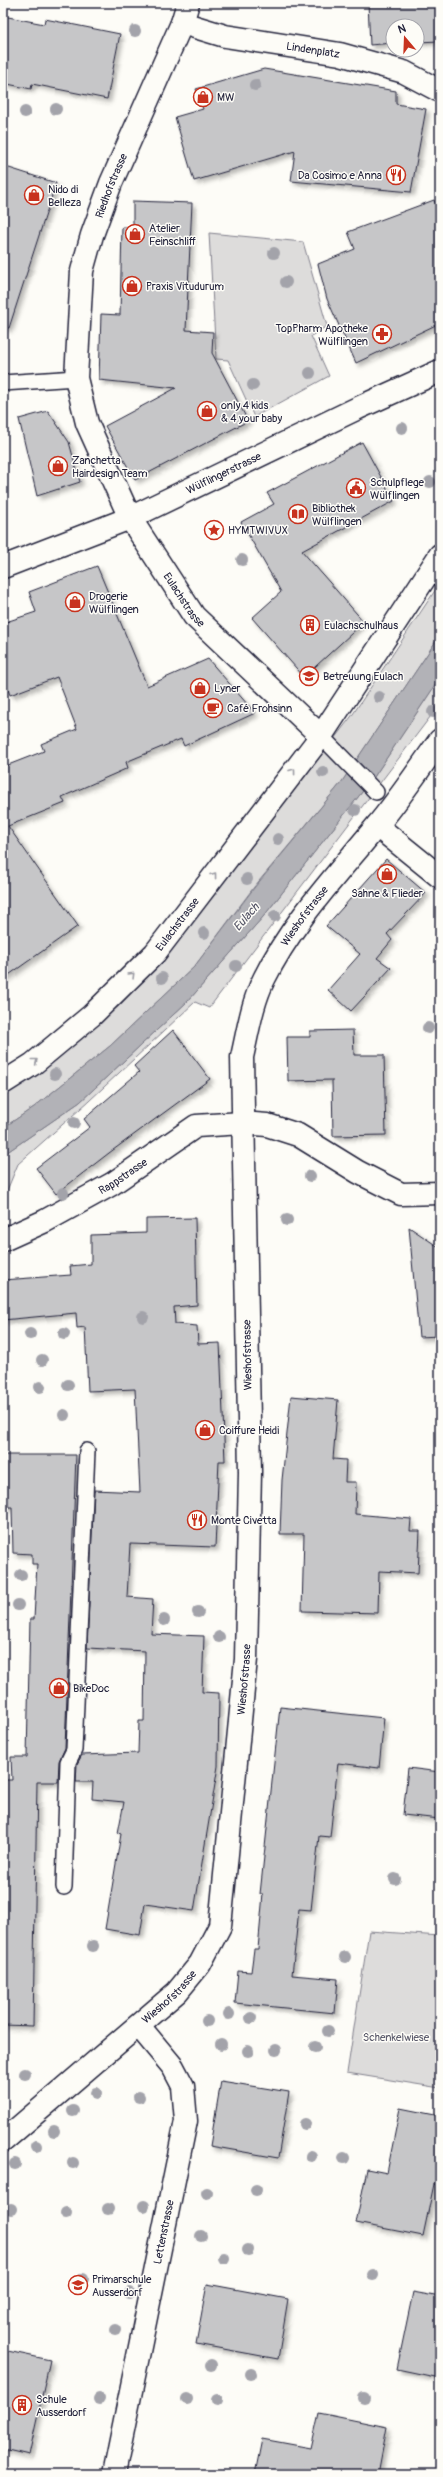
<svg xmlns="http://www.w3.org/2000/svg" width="443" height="2477" viewBox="0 0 443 2477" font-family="Pangolin,sans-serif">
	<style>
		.green { fill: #dddcdb; stroke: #807f8b }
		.water { fill: #b2b2b7; stroke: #787885 }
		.building { fill: #c6c6c8; stroke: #22223b; filter: url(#shadow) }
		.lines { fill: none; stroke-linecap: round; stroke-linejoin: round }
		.lane-casing { stroke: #22223b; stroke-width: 18 }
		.street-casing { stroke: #22223b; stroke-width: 25 }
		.secondary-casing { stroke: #22223b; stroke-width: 25 }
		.lane { stroke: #fdfcf7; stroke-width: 15 }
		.street { stroke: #fdfcf7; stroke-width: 22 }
		.secondary { stroke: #fdfcf7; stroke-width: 22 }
		.tree { fill: #a3a3aa }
		.oneway { stroke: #9a9aa2 }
		.labels { text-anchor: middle; stroke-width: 3; stroke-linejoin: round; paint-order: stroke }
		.street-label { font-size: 11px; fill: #22223b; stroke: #fdfcf7 }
		.poi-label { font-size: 11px; fill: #22223b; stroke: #fdfcf7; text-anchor: start }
		.park-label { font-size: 11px; fill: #5a5a6b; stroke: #fdfcf7 }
		.water-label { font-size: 12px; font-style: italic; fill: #545466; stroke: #fdfcf7 }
	</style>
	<defs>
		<filter id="shadow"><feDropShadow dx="3.5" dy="3.5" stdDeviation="2" flood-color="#0004"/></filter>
	</defs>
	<rect width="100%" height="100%" fill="#fdfcf7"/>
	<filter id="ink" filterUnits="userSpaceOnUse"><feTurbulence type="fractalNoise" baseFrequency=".025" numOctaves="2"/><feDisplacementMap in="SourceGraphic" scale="8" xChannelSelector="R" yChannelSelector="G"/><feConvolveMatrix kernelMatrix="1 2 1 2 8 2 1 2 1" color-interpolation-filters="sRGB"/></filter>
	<g filter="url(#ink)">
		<g class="green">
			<polygon points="209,233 303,242 327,326 311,336 329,376 254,417 228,360 216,359"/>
			<polygon points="440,583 440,635 341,783 254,887 194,967 110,1046 34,1107 3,1128 3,1098 119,1006 165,956 351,717"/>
			<polygon points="440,678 440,704 209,1008 195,1002 89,1101 18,1164 3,1200 3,1155 80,1102 188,1001 263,917 374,777"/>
			<polygon points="369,1931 440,1936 440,2088 347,2073"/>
		</g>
		<polygon class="water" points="440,635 440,678 374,777 263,917 188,1001 80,1102 3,1155 3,1128 34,1107 110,1046 194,967 254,888 341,783"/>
		<g class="building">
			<polygon points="368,3 440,3 440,41 417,42 417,26 393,26 393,43 370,45"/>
			<polygon points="3,16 44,24 45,19 120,34 107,99 32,84 31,89 3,83"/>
			<polygon points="264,69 396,91 396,104 426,109 411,192 291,181 295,151 194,181 175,117 203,109 196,89"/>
			<polygon points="3,166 56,183 9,328 3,327"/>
			<polygon points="434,200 440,215 440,323 356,363 327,299 318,264 355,249 348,232"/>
			<polygon points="133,201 192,203 186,330 213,332 212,353 248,421 135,480 105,426 176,388 99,380 101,314 120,315 122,227 133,227"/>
			<polygon points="48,411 69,442 80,482 37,496 19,419"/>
			<polygon points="362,442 394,501 302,551 364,622 304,677 252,618 281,592 241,522 274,504 267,493"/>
			<polygon points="97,566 147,686 208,659 255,713 184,746 181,739 126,762 128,768 62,797 65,803 8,826 78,926 3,979 3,767 44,751 41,744 77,729 57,677 10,695 3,676 3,623 36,612 29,592"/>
			<polygon points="386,859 426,893 387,934 392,940 377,958 391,968 351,1011 328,990 360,954 326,926"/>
			<polygon points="173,1030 210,1079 109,1153 56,1194 36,1168 90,1127 84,1119 139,1072 134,1066"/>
			<polygon points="353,1030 354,1055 384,1055 386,1135 333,1136 332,1080 288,1081 287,1037 310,1037 310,1031"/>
			<polygon points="195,1218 197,1305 174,1307 175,1324 197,1326 198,1344 220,1343 225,1461 219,1461 215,1547 130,1544 127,1597 153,1599 151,1634 204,1636 202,1692 219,1693 218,1766 194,1911 145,1904 140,1935 105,1929 121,1834 118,1833 124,1802 92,1799 93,1782 76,1782 77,1764 82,1755 138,1753 139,1721 144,1721 145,1651 87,1648 94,1490 140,1492 135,1389 88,1391 85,1327 77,1328 76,1313 3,1320 3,1280 71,1275 70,1266 91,1264 91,1235 146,1233 146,1219"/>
			<polygon points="409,1227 440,1248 440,1336 419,1337"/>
			<polygon points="291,1396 338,1400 333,1459 346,1460 345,1482 356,1482 355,1514 411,1519 410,1531 420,1531 418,1573 379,1571 378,1613 302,1611 304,1534 280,1534 282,1480"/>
			<polygon points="3,1455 76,1455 65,1748 59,1761 58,1782 37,1782 33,2026 3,2025 3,1780 12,1780 11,1757 27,1757 30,1619 34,1619 37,1564 32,1564 32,1554 13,1553 12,1507 3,1507"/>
			<polygon points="280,1707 384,1718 379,1768 338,1763 330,1837 319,1836 311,1910 299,1909 292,1975 338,1979 335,2013 235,2003 238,1971 251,1972 254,1949 258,1949 263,1894 260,1894"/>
			<polygon points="408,1768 440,1772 440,1819 403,1815"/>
			<polygon points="221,2081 289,2092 278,2158 210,2146"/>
			<polygon points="400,2108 440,2116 440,2185 434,2184 423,2236 356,2223 367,2169 387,2173"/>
			<polygon points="207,2284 288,2299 278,2359 196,2344"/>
			<polygon points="413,2292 440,2297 440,2378 397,2369"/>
			<polygon points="3,2350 50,2360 29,2455 3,2449"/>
			<polygon points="319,2413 387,2427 378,2474 255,2474 262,2439 311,2448"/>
		</g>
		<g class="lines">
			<defs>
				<g id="lane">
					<polyline points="3,383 76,378"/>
					<polyline points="321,736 376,792"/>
					<polyline points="64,1887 68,1762 74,1750 87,1451"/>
				</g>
				<g id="street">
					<path id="s1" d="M182 23 225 36 340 54 404 72 440 91"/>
					<path id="s2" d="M130 518 194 616 321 736"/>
					<polyline points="377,826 440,877"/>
					<path id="s3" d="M3 1083 33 1064 92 1015 155 953 321 736 440 555"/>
					<path id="s4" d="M3 1240 45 1221 112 1184 196 1126 242 1123 267 1125 298 1135 358 1172 401 1194 440 1193"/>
					<path id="s5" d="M3 2141 177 1992 200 1964 220 1926 246 1659 250 1472 242 1057C248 1031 252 1003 264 979 292 922 336 876 375 828 399 800 419 769 440 740"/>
					<path id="s6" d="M114 2474 186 2121 183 2086 173 2067 139 2026"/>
				</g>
				<g id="secondary">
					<path id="s7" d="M130 518 87 423 76 378 82 271 92 235 111 183 182 23 188 3"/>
					<path id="s8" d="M3 567 130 518 358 408 440 371"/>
				</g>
			</defs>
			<use href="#lane" class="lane-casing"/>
			<use href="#street" class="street-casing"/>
			<use href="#secondary" class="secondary-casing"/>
			<use href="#lane" class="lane"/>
			<use href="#street" class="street"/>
			<use href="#secondary" class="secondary"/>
		</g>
		<g class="tree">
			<circle cx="135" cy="31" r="6"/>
			<circle cx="255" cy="85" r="6"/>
			<circle cx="56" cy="109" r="6"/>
			<circle cx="25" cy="112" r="6"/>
			<circle cx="274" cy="253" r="6"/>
			<circle cx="286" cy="282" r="6"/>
			<circle cx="310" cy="373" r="6"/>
			<circle cx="253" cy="385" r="6"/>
			<circle cx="402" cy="428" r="6"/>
			<circle cx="430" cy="482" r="6"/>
			<circle cx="242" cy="560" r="6"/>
			<circle cx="379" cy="697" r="6"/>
			<circle cx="433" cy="712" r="6"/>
			<circle cx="323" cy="772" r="6"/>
			<circle cx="355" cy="810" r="6"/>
			<circle cx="278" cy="839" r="6"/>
			<circle cx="247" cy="879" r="6"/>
			<circle cx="275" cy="916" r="6"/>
			<circle cx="204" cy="933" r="6"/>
			<circle cx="236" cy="966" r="6"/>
			<circle cx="162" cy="978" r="6"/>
			<circle cx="428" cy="1028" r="6"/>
			<circle cx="55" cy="1074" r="6"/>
			<circle cx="74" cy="1123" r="6"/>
			<circle cx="310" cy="1176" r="6"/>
			<circle cx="63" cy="1193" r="6"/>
			<circle cx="287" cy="1220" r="6"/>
			<circle cx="143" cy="1317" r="6"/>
			<circle cx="30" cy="1334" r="6"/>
			<circle cx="64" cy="1334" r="6"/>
			<circle cx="42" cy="1360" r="6"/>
			<circle cx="68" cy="1385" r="6"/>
			<circle cx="40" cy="1387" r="6"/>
			<circle cx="64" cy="1415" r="6"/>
			<circle cx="21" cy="1575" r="6"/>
			<circle cx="18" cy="1605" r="6"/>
			<circle cx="198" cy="1612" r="6"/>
			<circle cx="164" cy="1620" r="6"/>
			<circle cx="219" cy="1637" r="6"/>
			<circle cx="395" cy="1879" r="6"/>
			<circle cx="93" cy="1946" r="6"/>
			<circle cx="345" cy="1957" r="6"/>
			<circle cx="229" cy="2014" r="6"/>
			<circle cx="251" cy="2018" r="6"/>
			<circle cx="207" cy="2021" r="6"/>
			<circle cx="328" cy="2031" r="6"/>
			<circle cx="221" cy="2044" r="6"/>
			<circle cx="315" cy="2047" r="6"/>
			<circle cx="276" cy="2050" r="6"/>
			<circle cx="248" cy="2051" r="6"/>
			<circle cx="25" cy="2074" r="6"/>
			<circle cx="96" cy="2093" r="6"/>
			<circle cx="139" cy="2097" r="6"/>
			<circle cx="73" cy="2111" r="6"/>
			<circle cx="305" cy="2124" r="6"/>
			<circle cx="54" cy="2131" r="6"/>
			<circle cx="36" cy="2146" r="6"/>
			<circle cx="311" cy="2156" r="6"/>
			<circle cx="344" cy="2158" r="6"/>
			<circle cx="73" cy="2163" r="6"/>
			<circle cx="15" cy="2164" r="6"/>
			<circle cx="256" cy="2190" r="6"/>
			<circle cx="207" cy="2193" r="6"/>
			<circle cx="144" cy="2206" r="6"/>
			<circle cx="11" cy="2209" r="6"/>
			<circle cx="108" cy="2209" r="6"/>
			<circle cx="66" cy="2213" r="6"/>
			<circle cx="201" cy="2236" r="6"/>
			<circle cx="248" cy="2250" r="6"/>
			<circle cx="224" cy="2258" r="6"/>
			<circle cx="373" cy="2275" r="6"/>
			<circle cx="83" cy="2279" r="6"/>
			<circle cx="130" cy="2293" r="6"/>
			<circle cx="116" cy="2330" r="6"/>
			<circle cx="211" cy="2365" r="6"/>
			<circle cx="251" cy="2374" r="6"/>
			<circle cx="364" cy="2398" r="6"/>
			<circle cx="99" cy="2399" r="6"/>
			<circle cx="187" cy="2399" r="6"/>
			<circle cx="217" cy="2400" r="6"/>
		</g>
		<defs><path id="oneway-chevron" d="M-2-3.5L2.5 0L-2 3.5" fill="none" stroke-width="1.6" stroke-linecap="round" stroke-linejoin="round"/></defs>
		<g class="oneway">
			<use href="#oneway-chevron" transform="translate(293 771) rotate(-53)"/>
			<use href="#oneway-chevron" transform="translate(214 875) rotate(-53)"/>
			<use href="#oneway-chevron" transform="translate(132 975) rotate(-45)"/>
			<use href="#oneway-chevron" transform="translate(35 1061) rotate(-38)"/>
		</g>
	</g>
	<defs>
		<symbol id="shop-ring" viewBox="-11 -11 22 22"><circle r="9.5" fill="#fdfcf7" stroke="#c8321e" stroke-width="1.5"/><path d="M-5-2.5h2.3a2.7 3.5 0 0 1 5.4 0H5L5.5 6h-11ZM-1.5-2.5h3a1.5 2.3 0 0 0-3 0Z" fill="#c8321e"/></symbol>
		<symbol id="restaurant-ring" viewBox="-11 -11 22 22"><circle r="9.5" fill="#fdfcf7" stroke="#c8321e" stroke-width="1.5"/><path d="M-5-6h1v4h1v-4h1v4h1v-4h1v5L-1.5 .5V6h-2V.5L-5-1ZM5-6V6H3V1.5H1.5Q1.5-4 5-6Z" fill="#c8321e"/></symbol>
		<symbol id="pharmacy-ring" viewBox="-11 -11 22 22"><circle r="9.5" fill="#fdfcf7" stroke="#c8321e" stroke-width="1.5"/><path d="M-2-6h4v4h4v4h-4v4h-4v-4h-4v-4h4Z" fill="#c8321e"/></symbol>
		<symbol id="civic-ring" viewBox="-11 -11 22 22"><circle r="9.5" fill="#fdfcf7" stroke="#c8321e" stroke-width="1.5"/><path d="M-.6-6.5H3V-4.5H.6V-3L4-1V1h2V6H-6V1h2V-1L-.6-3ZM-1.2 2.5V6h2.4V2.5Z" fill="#c8321e"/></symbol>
		<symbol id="library-ring" viewBox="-11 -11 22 22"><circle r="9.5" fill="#fdfcf7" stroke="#c8321e" stroke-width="1.5"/><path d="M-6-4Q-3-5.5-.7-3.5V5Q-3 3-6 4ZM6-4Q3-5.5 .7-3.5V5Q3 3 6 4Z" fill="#c8321e"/></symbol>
		<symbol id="sight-ring" viewBox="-11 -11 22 22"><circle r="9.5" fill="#fdfcf7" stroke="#c8321e" stroke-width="1.5"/><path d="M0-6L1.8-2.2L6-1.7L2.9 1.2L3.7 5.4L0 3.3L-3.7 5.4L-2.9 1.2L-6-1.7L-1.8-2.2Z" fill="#c8321e"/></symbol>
		<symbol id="building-ring" viewBox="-11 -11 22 22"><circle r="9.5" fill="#fdfcf7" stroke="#c8321e" stroke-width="1.5"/><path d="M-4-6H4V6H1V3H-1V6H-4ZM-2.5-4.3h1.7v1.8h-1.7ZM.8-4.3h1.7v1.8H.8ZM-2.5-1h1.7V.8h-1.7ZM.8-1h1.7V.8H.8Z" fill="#c8321e"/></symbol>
		<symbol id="school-ring" viewBox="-11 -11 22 22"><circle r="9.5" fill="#fdfcf7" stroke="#c8321e" stroke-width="1.5"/><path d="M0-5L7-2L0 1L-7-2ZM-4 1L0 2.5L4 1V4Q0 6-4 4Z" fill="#c8321e"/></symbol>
		<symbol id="cafe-ring" viewBox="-11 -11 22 22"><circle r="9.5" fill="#fdfcf7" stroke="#c8321e" stroke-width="1.5"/><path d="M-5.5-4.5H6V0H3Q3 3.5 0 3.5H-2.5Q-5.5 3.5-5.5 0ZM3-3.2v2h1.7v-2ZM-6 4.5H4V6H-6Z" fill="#c8321e"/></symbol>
	</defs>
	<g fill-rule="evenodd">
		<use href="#shop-ring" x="192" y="86" width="22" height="22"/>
		<use href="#restaurant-ring" x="385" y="164" width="22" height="22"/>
		<use href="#shop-ring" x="23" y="184" width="22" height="22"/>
		<use href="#shop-ring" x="124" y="223" width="22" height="22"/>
		<use href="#shop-ring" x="121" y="275" width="22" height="22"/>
		<use href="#pharmacy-ring" x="371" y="323" width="22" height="22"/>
		<use href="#shop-ring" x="196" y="400" width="22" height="22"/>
		<use href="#shop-ring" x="47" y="455" width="22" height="22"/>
		<use href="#civic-ring" x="345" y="477" width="22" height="22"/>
		<use href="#library-ring" x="287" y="503" width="22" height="22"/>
		<use href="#sight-ring" x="203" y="519" width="22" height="22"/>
		<use href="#shop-ring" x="64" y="591" width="22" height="22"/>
		<use href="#building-ring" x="299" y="614" width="22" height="22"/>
		<use href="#school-ring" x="298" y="665" width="22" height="22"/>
		<use href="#shop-ring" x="189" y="677" width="22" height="22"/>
		<use href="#cafe-ring" x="202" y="697" width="22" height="22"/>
		<use href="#shop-ring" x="376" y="863" width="22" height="22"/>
		<use href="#shop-ring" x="194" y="1419" width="22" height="22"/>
		<use href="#restaurant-ring" x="186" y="1509" width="22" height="22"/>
		<use href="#shop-ring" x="48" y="1677" width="22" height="22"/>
		<use href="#school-ring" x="67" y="2274" width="22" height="22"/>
		<use href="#building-ring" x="11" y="2394" width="22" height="22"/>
	</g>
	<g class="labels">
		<g class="street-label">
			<text dy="4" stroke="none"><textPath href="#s1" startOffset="134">Lindenplatz</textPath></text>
			<text dy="4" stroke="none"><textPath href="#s7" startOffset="348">Riedhofstrasse</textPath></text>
			<text dy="4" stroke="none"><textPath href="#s8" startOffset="240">Wülflingerstrasse</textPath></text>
			<text dy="4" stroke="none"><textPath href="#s2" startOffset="98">Eulachstrasse</textPath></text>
			<text dy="4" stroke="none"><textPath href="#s5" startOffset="1335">Wieshofstrasse</textPath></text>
			<text dy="4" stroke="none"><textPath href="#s3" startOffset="237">Eulachstrasse</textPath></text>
			<text dy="4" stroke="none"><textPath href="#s4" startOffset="136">Rappstrasse</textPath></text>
			<text transform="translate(247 1355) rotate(-91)" y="4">Wieshofstrasse</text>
			<text dy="4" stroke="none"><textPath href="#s5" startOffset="556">Wieshofstrasse</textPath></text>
			<text dy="4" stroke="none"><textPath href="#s5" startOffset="220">Wieshofstrasse</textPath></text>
			<text dy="4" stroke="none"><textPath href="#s6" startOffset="247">Lettenstrasse</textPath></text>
		</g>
		<g class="poi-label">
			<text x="217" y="101">MW</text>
			<text x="382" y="179" text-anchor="end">Da Cosimo e Anna</text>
			<text x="48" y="193">Nido di<tspan x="48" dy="13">Belleza</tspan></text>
			<text x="149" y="232">Atelier<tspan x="149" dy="13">Feinschliff</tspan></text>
			<text x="146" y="290">Praxis Vitudurum</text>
			<text x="368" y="332" text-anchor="end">TopPharm Apotheke<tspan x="368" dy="13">Wülflingen</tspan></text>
			<text x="221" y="409">only 4 kids<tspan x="221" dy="13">&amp; 4 your baby</tspan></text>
			<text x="72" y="464">Zanchetta<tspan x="72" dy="13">Hairdesign Team</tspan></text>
			<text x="370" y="486">Schulpflege<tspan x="370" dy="13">Wülflingen</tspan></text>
			<text x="312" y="512">Bibliothek<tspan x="312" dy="13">Wülflingen</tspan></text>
			<text x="228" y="534">HYMTWIVUX</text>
			<text x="89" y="600">Drogerie<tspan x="89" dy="13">Wülflingen</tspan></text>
			<text x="324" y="629">Eulachschulhaus</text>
			<text x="323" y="680">Betreuung Eulach</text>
			<text x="214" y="692">Lyner</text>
			<text x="227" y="712">Café Frohsinn</text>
			<text x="387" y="897" text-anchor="middle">Sahne &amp; Flieder</text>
			<text x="219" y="1434">Coiffure Heidi</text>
			<text x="211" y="1524">Monte Civetta</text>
			<text x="73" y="1692">BikeDoc</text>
			<text x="92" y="2283">Primarschule<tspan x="92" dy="13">Ausserdorf</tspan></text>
			<text x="36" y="2403">Schule<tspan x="36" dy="13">Ausserdorf</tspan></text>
		</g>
		<g class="park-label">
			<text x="396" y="2041">Schenkelwiese</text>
		</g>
		<g class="water-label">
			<text transform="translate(246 917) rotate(-49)" y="4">Eulach</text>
		</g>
	</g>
	<rect width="443" height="2477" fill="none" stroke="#fdfcf7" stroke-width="16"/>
	<rect x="8" y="8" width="427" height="2461" fill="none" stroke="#22223b" stroke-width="1.5" filter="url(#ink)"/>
	<g transform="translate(405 38) rotate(341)"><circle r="19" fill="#fdfcf7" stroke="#a5a5ac"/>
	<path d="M0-3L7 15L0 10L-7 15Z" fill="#c8321e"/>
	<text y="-6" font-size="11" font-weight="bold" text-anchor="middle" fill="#22223b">N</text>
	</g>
</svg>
